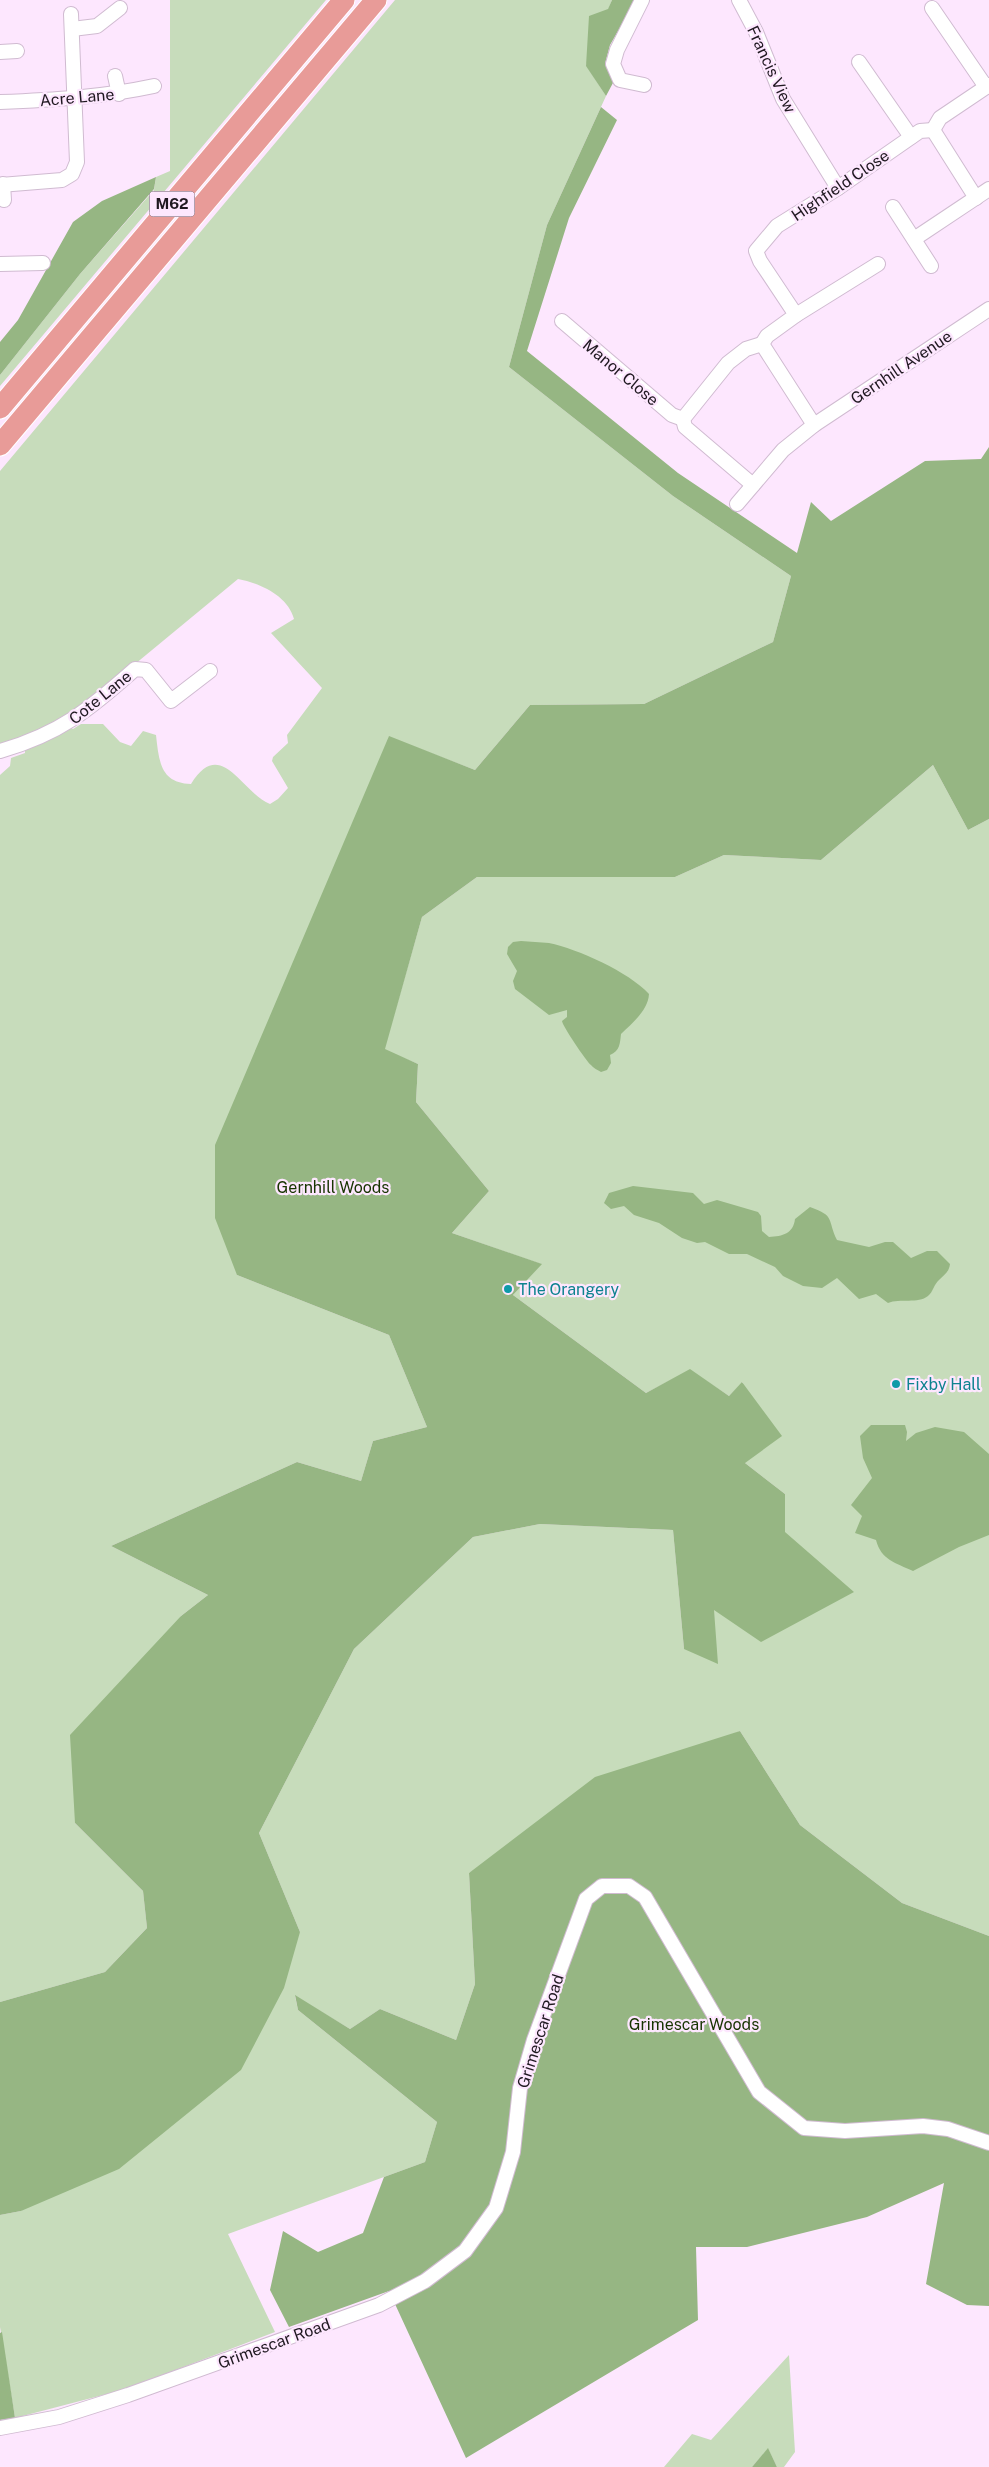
<svg xmlns="http://www.w3.org/2000/svg" width="989" height="2467" viewBox="0 0 989 2467" font-family="'Public Sans',sans-serif">
	<style>
		.green { fill: #c7dcbb }
		.forest { fill: #96b683 }
		.lines { fill: none; stroke-linecap: round; stroke-linejoin: round }
		.minor-casing { stroke: #d0bbd1; stroke-width: 16 }
		.highway-casing { stroke: #fff; stroke-width: 23 }
		.minor { stroke: #fff; stroke-width: 14 }
		.highway { stroke: #e89b98; stroke-width: 21 }
		.culture-dot { fill: #0f9aa8; stroke: #fde7fe; stroke-width: 2 }
		.labels { text-anchor: middle; stroke-width: 4.5; stroke-linejoin: round; paint-order: stroke }
		.shield { fill: #fde7fe; stroke: #625663; stroke-width: 1 }
		.shield-label { font-size: 15px; font-weight: bold; fill: #1f1820 }
		.street-label { font-size: 16px; fill: #1f1820; stroke: #fde7fe }
		.park-label { font-size: 16px; fill: #173400; stroke: #fde7fe }
		.culture-label { font-size: 16px; fill: #0d838f; stroke: #fde7fe; text-anchor: start }
	</style>
	<rect width="100%" height="100%" fill="#fde7fe"/>
	<g class="green">
		<polygon points="170,0 326,0 0,386 0,375 80,274 154,190 156,177 170,171"/>
		<path d="M395 0H612L586 65 606 96 547 225 509 367 673 496 791 576 773 642 644 704 530 705 475 770 389 737 237 1275 389 1335 427 1427 373 1441 361 1481 297 1462 111 1546 208 1595 181 1616 75 1823 143 1891 147 1928 105 1972 0 2002V775L10 766 11 758 25 753V750L70 727 73 729 81 724H103L120 742 131 746 143 731 156 735C159 761 160 783 191 784 221 736 241 792 270 804L278 799 288 788 272 761 273 757 288 743 287 735 322 688 271 633 294 619C288 596 260 583 238 579L83 707 45 728 0 745V471Z"/>
		<polygon points="933,765 968,830 989,819 989,1936 902,1903 800,1825 740,1731 469,1873 475,1984 456,2040 380,2009 350,2029 295,1996 298,2010 437,2122 425,2162 228,2234 275,2332 126,2389 15,2418 0,2327 0,2215 21,2211 300,1932 259,1833 354,1649 473,1537 540,1524 673,1530 684,1649 714,1609 785,1532 785,1494 745,1463 743,1382 729,1396 690,1370 646,1393 513,1295 541,1264 452,1233 489,1191 416,1102 418,1064 384,1050 422,917 477,877 675,877 724,855 821,860"/>
		<polygon points="789,2355 795,2452 784,2467 777,2467 768,2449 752,2467 664,2467 692,2434 711,2440"/>
	</g>
	<g class="forest">
		<polygon points="612,0 636,0 610,45 605,64 614,81 606,96 586,66 589,16 608,9"/>
		<polygon points="601,107 617,120 569,218 527,351 678,473 797,553 811,502 831,521 925,461 981,459 989,447 989,819 968,830 933,765 821,860 724,855 675,877 477,877 422,917 385,1049 418,1064 416,1102 489,1191 452,1233 542,1264 513,1295 646,1393 690,1369 729,1396 742,1382 782,1436 745,1463 785,1494 785,1532 854,1592 761,1642 714,1610 718,1664 684,1649 673,1530 540,1524 473,1537 354,1649 259,1833 300,1932 284,1988 241,2070 119,2169 21,2211 0,2215 0,2002 105,1972 147,1928 143,1891 75,1823 70,1735 181,1616 208,1595 111,1546 297,1462 361,1481 373,1441 427,1427 389,1335 237,1275 215,1218 215,1145 389,736 475,770 530,705 644,704 773,642 791,576 673,496 509,367 547,225"/>
		<polygon points="156,177 154,189 80,274 0,375 0,342 18,320 73,222 102,201"/>
		<path d="M521 941C530 942 540 942 549 943 578 949 629 972 649 994 648 1011 632 1023 621 1034 620 1043 620 1051 610 1055L611 1063 607 1070 601 1072C598 1070 593 1068 591 1065 586 1061 562 1025 562 1021L567 1017V1010L549 1015 515 989 513 981 517 971 507 954 508 947 513 942Z"/>
		<path d="M633 1186 693 1193 704 1204 717 1200 758 1212 761 1216 762 1231 769 1237C783 1236 793 1234 795 1219L810 1207C836 1216 827 1220 837 1240L869 1247 885 1242H893L911 1258 927 1251H937L950 1264C949 1272 945 1274 939 1280 934 1284 933 1292 928 1296 918 1304 900 1298 888 1303L876 1294 859 1299 837 1278 822 1288 803 1286 783 1276 775 1267 747 1254H729L705 1242 697 1243 682 1238 659 1223 634 1215 624 1206 611 1209 604 1203 609 1193Z"/>
		<path d="M871 1425H905L907 1432 906 1441 916 1433 935 1427 964 1432 989 1454V1535L959 1547 913 1571C896 1563 881 1560 876 1540L855 1533 862 1516 851 1505 872 1478 863 1458 860 1436Z"/>
		<polygon points="740,1731 800,1825 902,1903 989,1936 989,2306 967,2305 926,2284 944,2183 867,2217 747,2247 696,2247 698,2320 466,2458 389,2291 289,2327 270,2290 283,2231 318,2252 363,2233 384,2177 425,2162 437,2122 298,2010 295,1995 350,2029 380,2009 456,2040 475,1984 469,1873 595,1777"/>
		<polygon points="2,2332 15,2418 0,2420 0,2333"/>
		<polygon points="768,2448 777,2467 752,2467"/>
	</g>
	<g class="lines">
		<defs>
			<g id="minor">
				<polyline points="642,0 617,50 613,64 620,80 644,85"/>
				<polyline points="739,0 756,32 783,99 838,188"/>
				<polyline points="932,8 986,87"/>
				<polyline points="72,29 97,26 120,8"/>
				<polyline points="0,52 17,51"/>
				<polyline points="859,62 911,137"/>
				<polyline points="115,76 119,94"/>
				<path d="M0 102C53 100 103 97 154 86"/>
				<polyline points="933,130 976,198"/>
				<polyline points="933,130 940,118 989,85"/>
				<polyline points="3,184 4,200"/>
				<polyline points="0,185 62,180 72,174 77,162 71,14"/>
				<polyline points="893,207 931,266"/>
				<polyline points="914,239 989,189"/>
				<polyline points="0,264 43,263"/>
				<polyline points="796,315 878,264"/>
				<polyline points="562,321 672,415 683,419"/>
				<polyline points="814,425 762,344 767,336 796,315 760,261 756,251 777,226 838,188 920,131 933,130"/>
				<polyline points="753,485 685,427 683,419 728,363 746,349 762,344"/>
				<polyline points="737,504 783,450 814,425 989,309"/>
				<path d="M0 751C60 734 90 709 135 669L146 670 171 701 210 671"/>
				<polyline points="0,2428 59,2417 128,2395 379,2305 425,2281 465,2251 496,2208 513,2152 520,2088 534,2040 586,1899 602,1886 629,1886 645,1897 759,2092 804,2128 845,2131 923,2126 948,2129 989,2143"/>
			</g>
			<g id="highway">
				<polyline points="0,408 344,0"/>
				<polyline points="0,445 376,0"/>
			</g>
		</defs>
		<use href="#minor" class="minor-casing"/>
		<use href="#highway" class="highway-casing"/>
		<use href="#minor" class="minor"/>
		<use href="#highway" class="highway"/>
	</g>
	<g class="culture-dot">
		<circle cx="508" cy="1289" r="5"/>
		<circle cx="896" cy="1384" r="5"/>
	</g>
	<g class="labels">
		<rect class="shield" x="149.5" y="191.5" width="45" height="25" rx="4"/>
		<g class="shield-label">
			<text x="172" y="209">M62</text>
		</g>
		<g class="street-label">
			<text transform="translate(772 69) rotate(65)" y="6">Francis View</text>
			<text transform="translate(77 97) rotate(-5)" y="6">Acre Lane</text>
			<text transform="translate(840 185) rotate(-34)" y="6">Highfield Close</text>
			<text transform="translate(901 367) rotate(-34)" y="6">Gernhill Avenue</text>
			<text transform="translate(621 372) rotate(40)" y="6">Manor Close</text>
			<text transform="translate(100 697) rotate(-39)" y="6">Cote Lane</text>
			<text transform="translate(540 2031) rotate(-72)" y="6">Grimescar Road</text>
			<text transform="translate(274 2343) rotate(-20)" y="6">Grimescar Road</text>
		</g>
		<g class="park-label">
			<text x="333" y="1193">Gernhill Woods</text>
			<text x="694" y="2030">Grimescar Woods</text>
		</g>
		<g class="culture-label">
			<text x="518" y="1295">The Orangery</text>
			<text x="906" y="1390">Fixby Hall</text>
		</g>
	</g>
</svg>
